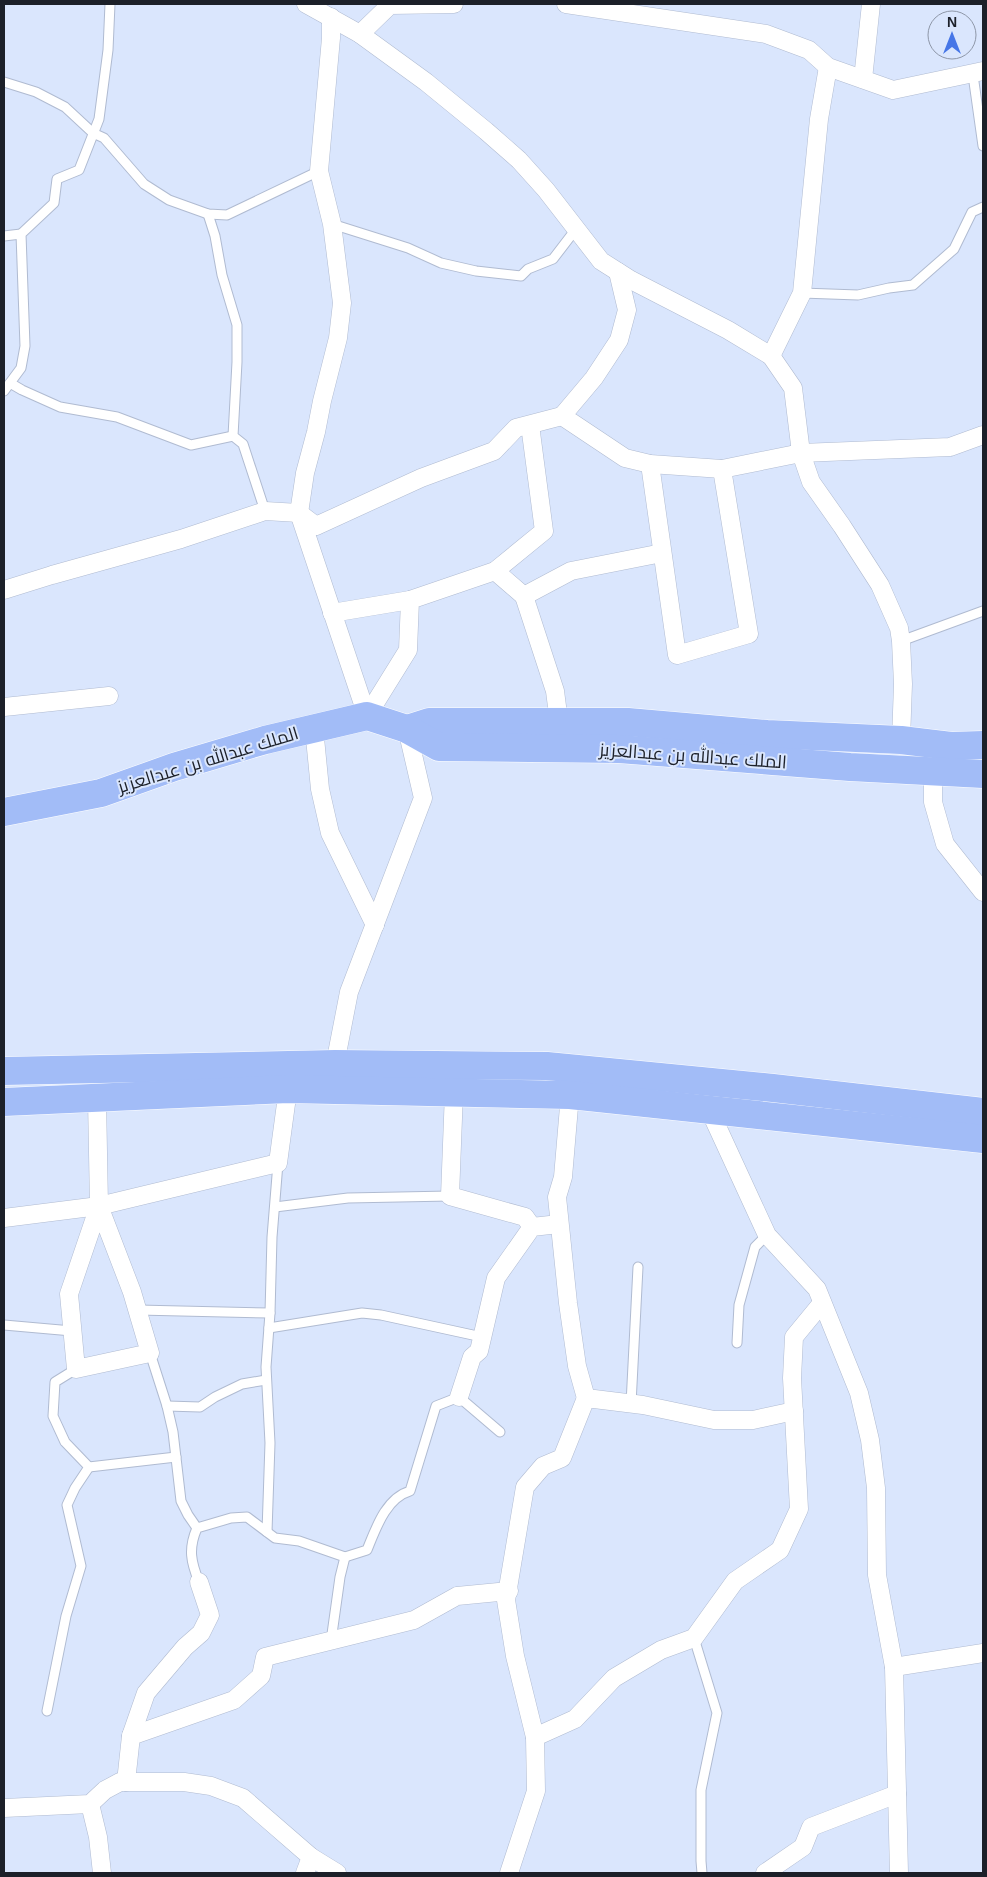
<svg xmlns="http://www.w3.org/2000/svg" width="987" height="1877" viewBox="0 0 987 1877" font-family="Helvetica,Cairo,sans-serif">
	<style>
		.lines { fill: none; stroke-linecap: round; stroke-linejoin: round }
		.service-casing { stroke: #b0bbd1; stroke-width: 11 }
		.minor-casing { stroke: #b0bbd1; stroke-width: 19 }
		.primary-casing { stroke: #fff; stroke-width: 29 }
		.service { stroke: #fff; stroke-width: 9 }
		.minor { stroke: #fff; stroke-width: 18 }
		.primary { stroke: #a2bcf7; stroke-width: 28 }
		.labels { text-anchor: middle; stroke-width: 4; stroke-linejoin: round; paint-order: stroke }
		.street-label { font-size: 18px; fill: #1c2029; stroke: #dae6fd }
	</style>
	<rect width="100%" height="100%" fill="#dae6fd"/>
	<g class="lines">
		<defs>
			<g id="service">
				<polyline points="973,75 983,146"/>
				<polyline points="4,82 36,92 65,107 93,133 104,138 144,184 169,200 208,214 227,215 319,171"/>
				<polyline points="208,214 215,236 222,275 237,325 237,362 233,436 243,444 265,511"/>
				<polyline points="332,224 408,248 441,263 476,271 521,276 528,269 553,259 576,229"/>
				<polyline points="4,236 21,234"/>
				<polyline points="802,293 858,295 889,288 913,285 954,249 972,212 983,207"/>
				<polyline points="10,383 22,390 60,407 117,417 191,445 233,436"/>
				<polyline points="4,391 21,368 25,346 21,234 54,203 57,179 79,170 99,119 108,50 110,4"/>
				<polyline points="901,641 983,611"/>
				<polyline points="275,1207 348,1198 450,1196"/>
				<polyline points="138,1310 270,1313"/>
				<polyline points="4,1325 72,1331"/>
				<polyline points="269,1328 362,1313 381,1315 482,1337"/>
				<polyline points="737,1343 739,1305 755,1247 767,1235"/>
				<polyline points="150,1353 167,1406 173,1432 181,1501 188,1515 197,1528"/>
				<polyline points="631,1404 638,1267"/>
				<polyline points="167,1406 200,1407 215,1397 242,1384 266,1380"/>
				<polyline points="89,1467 176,1457"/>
				<polyline points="267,1532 270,1443 266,1367 270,1313 272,1237 278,1163"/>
				<path d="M345 1557 367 1550C376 1528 386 1498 410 1491L436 1406 459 1397 500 1432"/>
				<path d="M199 1582C191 1562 188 1549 197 1528L231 1518 247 1517 275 1538 299 1541 345 1557 340 1577 331 1641"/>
				<polyline points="694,1638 717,1713 701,1790 701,1861 702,1873"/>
				<polyline points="47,1711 66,1616 81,1566 67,1505 75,1488 89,1467 65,1442 53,1416 55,1382 76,1369"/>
			</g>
			<g id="minor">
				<polyline points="306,4 360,34 426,82 486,131 519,160 546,190 601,261 631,280 728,330 771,356 793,388 801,453 811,482 842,526 880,585 899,628 901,641 903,684 901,740"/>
				<polyline points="566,4 766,34 809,50 828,67 893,90 983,71"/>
				<polyline points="331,17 331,38 319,171 332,224 342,303 338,338 322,401 316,432 305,473 299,513 367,716"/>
				<polyline points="360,34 390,5 454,4"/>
				<polyline points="863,79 871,4"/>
				<polyline points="618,272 627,310 619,340 594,378 562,416 625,458 650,464 722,469 801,453 950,447 983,435"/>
				<polyline points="771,356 802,293 819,119 828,67"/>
				<polyline points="650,464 677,655 749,634 722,469"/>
				<polyline points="495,571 524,596"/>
				<polyline points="4,590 52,575 181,539 265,511 299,513 316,526 421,478 494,451 516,428 562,416"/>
				<polyline points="332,613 410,600"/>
				<polyline points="4,707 109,696"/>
				<polyline points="367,716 408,650 410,600 495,571 544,531 530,425"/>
				<polyline points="559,722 555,691 524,596 571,571 662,553"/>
				<polyline points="314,728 320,789 330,833 375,925"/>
				<polyline points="933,771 933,802 945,844 983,892"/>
				<polyline points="335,1064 349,992 423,798 407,729"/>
				<polyline points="454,1092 450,1196 525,1217 532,1227"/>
				<polyline points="570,1095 563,1177 557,1197 568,1303 577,1366 586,1398"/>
				<polyline points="97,1099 99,1206 69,1294 76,1369 150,1353 132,1292 99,1206 278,1163 288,1089"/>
				<polyline points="709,1109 767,1235 817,1289 859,1393 870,1440 876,1488 877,1575 894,1667 899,1873"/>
				<polyline points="4,1218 99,1206"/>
				<polyline points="459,1397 472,1357 479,1351 496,1278 532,1227 559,1224"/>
				<polyline points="894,1667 983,1653"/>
				<polyline points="131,1736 146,1693 185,1647 201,1633 210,1615 199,1582"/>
				<polyline points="535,1737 515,1656 506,1600 525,1487 543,1466 562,1458 586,1398 643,1405 714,1420 753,1420 794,1411"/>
				<polyline points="126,1782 131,1736 234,1700 261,1676 265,1657 414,1620 457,1596 509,1591"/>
				<polyline points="90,1804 98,1837 102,1873"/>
				<polyline points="4,1808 90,1804 105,1790 120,1782 184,1782 211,1786 243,1798 311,1857 305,1873"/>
				<polyline points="311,1857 337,1873"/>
				<polyline points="509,1873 536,1791 535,1737 575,1719 614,1678 661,1650 694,1638 735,1581 780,1550 799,1509 792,1378 794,1337 822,1303"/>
				<polyline points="765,1873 803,1847 811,1827 897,1794"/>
			</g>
			<g id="primary">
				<polyline points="407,729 429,722 628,722 767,734 901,740 951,746 983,745"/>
				<polyline points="4,812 101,793 174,767 265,740 367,716 407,729 439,747 619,749 850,767 983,774"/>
				<polyline points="4,1071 335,1064 547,1066 773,1088 983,1112"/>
				<polyline points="4,1102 288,1089 570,1095 983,1139"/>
			</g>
		</defs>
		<use href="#service" class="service-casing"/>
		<use href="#minor" class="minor-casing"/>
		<use href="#primary" class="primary-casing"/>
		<use href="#service" class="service"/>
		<use href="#minor" class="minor"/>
		<use href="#primary" class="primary"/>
	</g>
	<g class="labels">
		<g class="street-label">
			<text transform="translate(693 756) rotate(4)" y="6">الملك عبدالله بن عبدالعزيز</text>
			<text transform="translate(208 760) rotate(-17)" y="6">الملك عبدالله بن عبدالعزيز</text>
		</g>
	</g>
	<rect width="987" height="1877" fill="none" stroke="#1c2029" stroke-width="10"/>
	<g transform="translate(952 35)"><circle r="24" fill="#dae6fd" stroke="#8e97a8"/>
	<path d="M0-4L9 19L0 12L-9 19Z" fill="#4676e7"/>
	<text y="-8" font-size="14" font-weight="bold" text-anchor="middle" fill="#1c2029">N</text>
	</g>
</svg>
